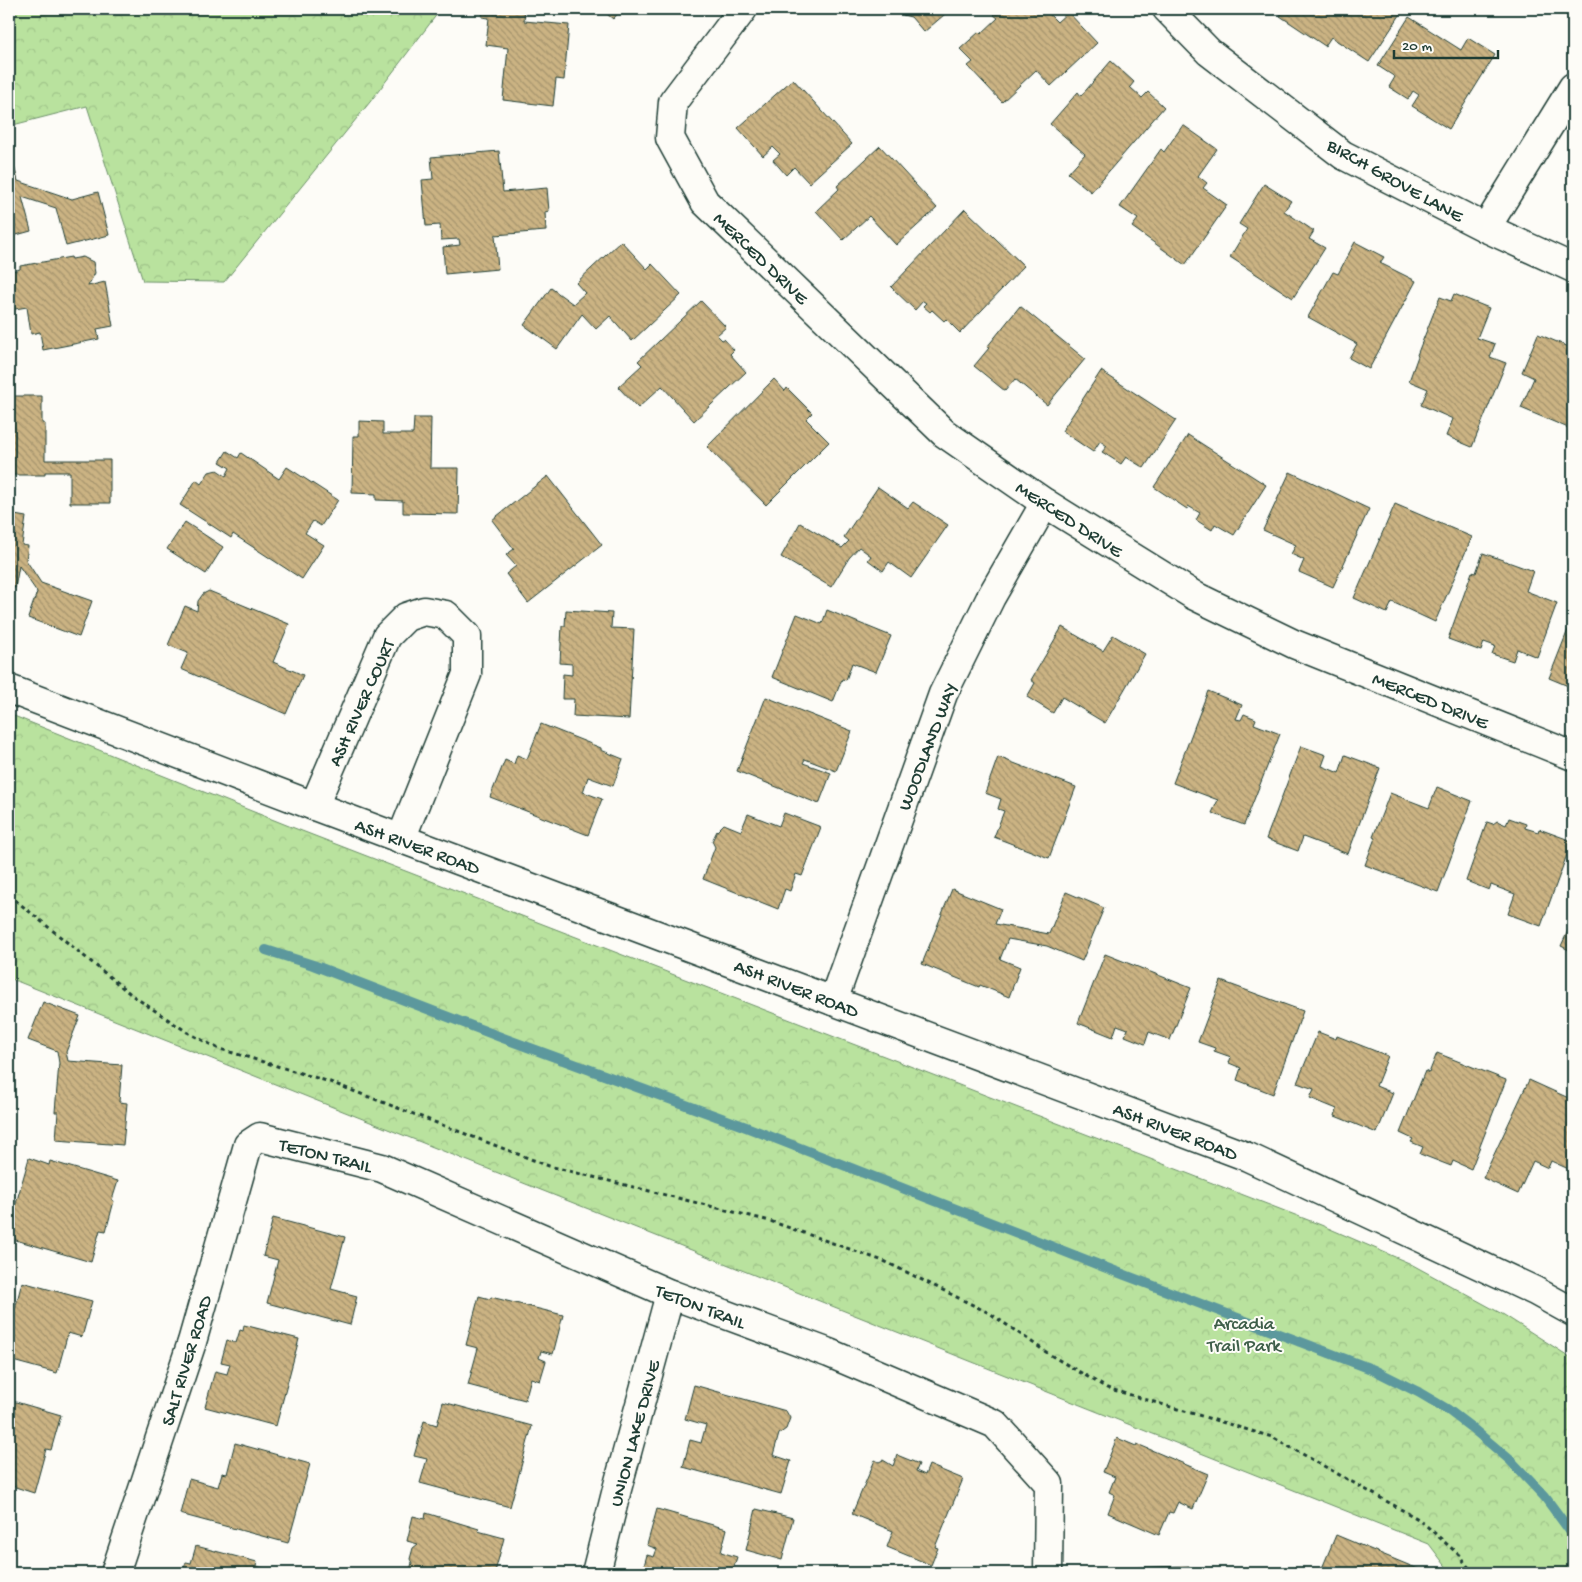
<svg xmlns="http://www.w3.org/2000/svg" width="1582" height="1582" viewBox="0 0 1582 1582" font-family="'Gochi Hand',sans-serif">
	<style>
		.park { fill: url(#park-crowns); stroke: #6c9069 }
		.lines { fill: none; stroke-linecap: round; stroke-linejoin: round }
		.stream { stroke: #5c989d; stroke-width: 10 }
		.building { fill: url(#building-back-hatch); stroke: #1f3d34 }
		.minor-casing { stroke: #1f3d34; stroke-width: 31 }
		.tertiary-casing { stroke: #1f3d34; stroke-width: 31 }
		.path { stroke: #1f3d34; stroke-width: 3; stroke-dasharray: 4 4; stroke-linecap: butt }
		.minor { stroke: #fdfcf7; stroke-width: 28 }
		.tertiary { stroke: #fdfcf7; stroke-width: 28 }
		.labels { text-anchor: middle; stroke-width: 4; stroke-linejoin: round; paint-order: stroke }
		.street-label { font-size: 19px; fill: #1f3d34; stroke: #fdfcf7 }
		.park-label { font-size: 19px; fill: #3e5e49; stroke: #fdfcf7 }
	</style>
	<defs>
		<pattern id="park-crowns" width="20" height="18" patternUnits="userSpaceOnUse" patternTransform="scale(1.25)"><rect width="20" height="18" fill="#b9e29e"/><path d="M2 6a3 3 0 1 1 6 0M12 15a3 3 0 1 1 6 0" fill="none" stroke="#9fc389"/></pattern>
		<pattern id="building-back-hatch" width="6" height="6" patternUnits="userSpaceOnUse" patternTransform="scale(1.25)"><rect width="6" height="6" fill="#cbb383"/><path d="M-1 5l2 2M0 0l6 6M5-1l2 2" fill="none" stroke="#a4936c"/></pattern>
	</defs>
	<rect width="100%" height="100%" fill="#fdfcf7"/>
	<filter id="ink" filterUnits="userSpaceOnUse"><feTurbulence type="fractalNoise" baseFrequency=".02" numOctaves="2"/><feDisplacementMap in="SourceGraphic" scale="10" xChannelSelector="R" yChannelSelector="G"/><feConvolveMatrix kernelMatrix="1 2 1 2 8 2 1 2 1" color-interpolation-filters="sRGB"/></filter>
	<g filter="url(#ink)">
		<g class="park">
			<polygon points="9,9 441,9 370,102 224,282 143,281 87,106 9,126"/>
			<polygon points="9,714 289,826 1321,1225 1409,1263 1504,1315 1573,1359 1573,1573 1451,1573 1429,1544 9,978"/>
		</g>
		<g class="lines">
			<polyline class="stream" points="266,950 313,965 503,1038 746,1127 1104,1267 1374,1370 1418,1392 1447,1409 1472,1428 1510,1460 1545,1497 1573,1535"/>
		</g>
		<g class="building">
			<polygon points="483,9 525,9 524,21 569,25 564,80 556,79 553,106 503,100 508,48 486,45 489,18 482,17"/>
			<polygon points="601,9 622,9 613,19"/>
			<polygon points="895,9 951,9 924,32 911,17 903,15"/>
			<polygon points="1001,9 1051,9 1047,12 1057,22 1068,12 1097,43 1051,86 1036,70 1002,102 968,66 973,62 960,49 979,32 981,34 998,18 994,15"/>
			<polygon points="1284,9 1404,9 1369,62 1331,37 1325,46 1280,16"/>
			<polygon points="1409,17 1461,50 1468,38 1495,55 1449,129 1412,106 1419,95 1413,91 1408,99 1389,87 1395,77 1378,66"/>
			<polygon points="1111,61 1134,82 1130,87 1142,98 1148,92 1164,107 1091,192 1068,173 1085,154 1050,124 1078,92 1081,96"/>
			<polygon points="793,79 852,144 809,183 794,167 786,175 773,160 780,154 773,147 763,156 738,128"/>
			<polygon points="1183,125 1217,149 1198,176 1207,183 1203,188 1227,205 1185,265 1132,227 1138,219 1120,207 1161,149 1164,152"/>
			<polygon points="880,146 937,208 896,245 869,216 843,240 816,211 839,189 837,186"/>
			<polygon points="9,147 18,181 72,199 98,192 109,235 66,246 56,208 22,197 31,231 9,237"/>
			<polygon points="499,151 503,192 547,188 549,211 545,212 546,231 495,235 498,269 445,274 443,247 460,245 459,239 441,240 440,225 426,226 422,180 433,179 431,157"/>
			<polygon points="1264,184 1291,201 1284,211 1314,231 1309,239 1325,248 1293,298 1230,257 1247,229 1239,224"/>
			<polygon points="965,209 1024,266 960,333 946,319 944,321 932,310 930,312 923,306 926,303 923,301 915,310 891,287"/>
			<polygon points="621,241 647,269 652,264 681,295 632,341 610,316 596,329 582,314 557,349 524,325 551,288 573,304 585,293 576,283"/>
			<polygon points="1355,242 1384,257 1380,263 1416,281 1369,369 1349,358 1357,344 1308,317 1333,272 1338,274"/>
			<polygon points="71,257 72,259 83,257 93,262 95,273 88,286 105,282 113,326 97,329 99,339 43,350 40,332 31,334 27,307 9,310 9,272 20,269 20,266"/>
			<polygon points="1454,294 1489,308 1477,338 1495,344 1490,357 1506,363 1472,447 1446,436 1453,419 1421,405 1428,389 1409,381 1418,356 1417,355 1440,297 1451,301"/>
			<polygon points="701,301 726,327 717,335 722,340 724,339 734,350 730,354 746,372 694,421 662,386 638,408 618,387 642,365 638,361"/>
			<polygon points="1020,306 1085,359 1047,405 1015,379 1005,391 974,366 989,348 987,347"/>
			<polygon points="1538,334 1569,347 1566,354 1573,357 1573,430 1521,408 1534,378 1522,372"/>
			<polygon points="1101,371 1176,420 1144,468 1126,457 1121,464 1102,452 1107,446 1100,441 1093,452 1062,431"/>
			<polygon points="774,379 785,391 787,388 812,413 806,419 829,442 766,505 707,447"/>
			<polygon points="9,396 42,396 42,423 45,424 45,460 110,460 110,503 70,503 70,472 45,472 45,475 9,475"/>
			<polygon points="414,418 431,418 430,468 459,468 458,514 403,513 403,501 376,500 376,494 352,493 353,436 359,436 359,421 383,422 383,434 413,434"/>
			<polygon points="1188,435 1266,485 1234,535 1215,524 1212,530 1196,520 1200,513 1188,506 1187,509 1154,487"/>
			<polygon points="227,451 238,458 241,453 279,479 287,467 338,500 321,526 313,521 305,533 324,545 302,579 233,534 231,538 180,505 196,480 201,484 209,472 217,470 226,476 230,468 220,462"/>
			<polygon points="1290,472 1369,509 1333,587 1299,572 1304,560 1291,554 1296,545 1263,530"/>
			<polygon points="548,476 602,545 528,603 506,574 516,566 506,555 514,549 492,520"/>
			<polygon points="878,487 908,508 913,502 948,525 911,578 889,562 883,571 868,560 871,556 859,547 849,558 831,587 781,557 800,523 842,548 849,541 844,537"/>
			<polygon points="1395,504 1472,537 1435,622 1392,602 1387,613 1354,598"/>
			<polygon points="9,514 26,517 22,545 28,546 26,560 41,583 92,601 79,637 28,618 37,592 19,566 15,588 9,587"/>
			<polygon points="185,522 223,547 206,574 167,549"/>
			<polygon points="1483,553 1533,571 1526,591 1557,603 1537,657 1517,649 1513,661 1492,654 1495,646 1484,642 1481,651 1448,639 1472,572 1476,573"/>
			<polygon points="209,591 289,624 273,662 303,675 286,714 181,669 188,653 168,645 185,606 197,611 198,601 203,594"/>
			<polygon points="566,610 612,613 611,628 634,629 629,719 573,716 574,699 562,699 563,674 572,675 572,664 560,663 562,626 565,626"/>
			<polygon points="827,610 891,636 876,672 852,663 846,680 842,679 833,702 772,677 797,614 822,624"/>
			<polygon points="1573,617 1573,688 1549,678"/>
			<polygon points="1062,627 1103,651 1113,635 1145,654 1105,723 1062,697 1053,713 1027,697 1035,683 1031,680"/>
			<polygon points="1208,691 1242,705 1236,719 1241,720 1244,714 1256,719 1254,724 1280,734 1244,825 1212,813 1218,800 1173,783"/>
			<polygon points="766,697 852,731 836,771 805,759 803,763 831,773 819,804 737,771"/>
			<polygon points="541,724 601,748 601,750 623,759 613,786 588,777 583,792 602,799 588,835 490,797 505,760 514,764 517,755 527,759"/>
			<polygon points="1301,746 1326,755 1322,766 1339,773 1345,755 1380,768 1348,854 1303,837 1298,851 1266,839"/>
			<polygon points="998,757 1076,787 1049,858 994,837 1004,811 998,809 1001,799 985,793"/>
			<polygon points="1437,787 1472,801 1438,892 1365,865 1375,838 1373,837 1390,793 1429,808"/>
			<polygon points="784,813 821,827 802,876 796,874 790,891 785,889 778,909 703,879 715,847 712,841 717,831 724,824 741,831 748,814 779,826"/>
			<polygon points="1509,818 1526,824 1525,828 1538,832 1539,829 1572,841 1541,926 1508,914 1515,894 1491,885 1489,890 1466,881 1487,822 1493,824 1497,821 1506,825"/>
			<polygon points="952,889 1001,909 995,924 1049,934 1066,892 1104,908 1082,961 1047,946 1008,939 1000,959 1020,967 1009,997 980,985 979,987 922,964"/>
			<polygon points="1573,920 1573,952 1561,946"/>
			<polygon points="1105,954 1191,988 1170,1040 1149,1032 1145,1044 1125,1036 1128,1029 1117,1025 1113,1037 1078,1023"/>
			<polygon points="1221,981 1303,1011 1273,1094 1237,1080 1241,1068 1229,1063 1231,1057 1214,1051 1215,1048 1198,1042"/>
			<polygon points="43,1002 80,1016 66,1052 68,1061 122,1065 119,1102 127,1103 123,1145 56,1140 58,1112 55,1112 59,1063 57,1051 28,1040"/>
			<polygon points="1318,1032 1336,1039 1337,1036 1388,1056 1376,1086 1393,1093 1377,1133 1335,1116 1337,1109 1310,1098 1314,1089 1297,1083"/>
			<polygon points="1437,1053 1506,1080 1471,1169 1453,1161 1451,1166 1420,1154 1423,1147 1411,1142 1413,1139 1400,1133 1425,1071 1429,1073"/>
			<polygon points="1529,1080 1573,1100 1573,1171 1551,1161 1548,1168 1533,1161 1518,1194 1483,1178"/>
			<polygon points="29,1158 49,1165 50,1161 118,1181 112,1200 114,1201 106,1231 100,1230 91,1262 9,1238 9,1228"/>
			<polygon points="273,1218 345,1237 331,1289 357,1296 350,1325 267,1303 278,1260 263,1256"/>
			<polygon points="22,1282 92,1301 82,1337 68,1333 57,1373 9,1360 9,1319 12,1308 15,1309"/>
			<polygon points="479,1296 490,1299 491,1297 563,1315 553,1354 541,1351 539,1358 546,1361 540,1381 531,1378 525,1400 468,1385 478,1348 466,1345"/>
			<polygon points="244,1325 299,1339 276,1426 205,1407 215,1371 227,1374 230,1364 221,1362 227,1340 236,1343 240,1330 243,1331"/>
			<polygon points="694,1385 786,1411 790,1418 786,1429 779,1434 773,1455 791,1461 781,1494 683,1467 690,1440 701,1443 706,1425 685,1419"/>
			<polygon points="9,1400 61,1415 51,1450 46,1449 34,1493 9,1485"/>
			<polygon points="443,1402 532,1426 510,1507 420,1483 427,1459 414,1456 424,1421 437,1425"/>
			<polygon points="1117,1438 1136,1446 1137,1444 1208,1474 1193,1509 1178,1502 1173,1513 1169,1512 1159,1535 1108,1513 1115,1495 1109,1492 1115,1477 1103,1472"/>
			<polygon points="235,1443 310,1464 288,1543 180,1514 189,1479 218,1487 222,1473 227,1474"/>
			<polygon points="897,1455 919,1464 916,1471 925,1475 929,1465 963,1479 935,1547 938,1548 931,1565 887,1547 893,1531 852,1514 875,1460 879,1462 883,1460 893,1466"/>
			<polygon points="657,1509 727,1529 721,1552 737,1557 732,1573 642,1573 647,1555 654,1557 657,1549 647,1545"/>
			<polygon points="756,1509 793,1518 782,1560 746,1550"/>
			<polygon points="426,1513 479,1529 478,1531 504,1538 495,1572 478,1568 477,1573 409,1573 412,1563 410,1559 413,1548 418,1544 407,1541 413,1516 425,1519"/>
			<polygon points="1336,1535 1418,1569 1417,1573 1320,1573"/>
			<polygon points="196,1546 257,1562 256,1566 273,1571 273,1573 182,1573 186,1562 191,1563"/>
			<polygon points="1189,1566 1189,1573 1116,1573 1116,1568"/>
		</g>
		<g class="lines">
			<defs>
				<g id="minor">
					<polyline points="743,9 673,102 670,138 705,202 944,433 1045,503 1195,596 1294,644 1573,756"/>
					<polyline points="1167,9 1209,52 1343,155 1486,228 1573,268"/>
					<polyline points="1486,228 1573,87"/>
					<polyline points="314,806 387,636 406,617 424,611 446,615 467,636 467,674 401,839"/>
					<polyline points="833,1001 943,694 991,597 1045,503"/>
					<polyline points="115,1573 192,1342 248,1145 260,1137 382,1168 670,1294 829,1353 995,1424 1049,1484 1048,1573"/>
					<polyline points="596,1573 617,1489 670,1294"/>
				</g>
				<polyline id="tertiary" points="9,689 314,806 1248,1157 1535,1291 1573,1312"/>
			</defs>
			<use href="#minor" class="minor-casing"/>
			<use href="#tertiary" class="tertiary-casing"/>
			<polyline class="path" points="9,895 133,996 187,1032 217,1048 330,1082 549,1166 770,1221 886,1262 991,1314 1052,1356 1107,1388 1272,1437 1420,1520 1458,1554 1473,1573"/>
			<use href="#minor" class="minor"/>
			<use href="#tertiary" class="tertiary"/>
		</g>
	</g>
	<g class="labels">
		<g class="street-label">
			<text transform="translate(1396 179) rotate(29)" y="7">BIRCH GROVE LANE</text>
			<text transform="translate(762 257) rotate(44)" y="7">MERCED DRIVE</text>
			<text transform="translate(1070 518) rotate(33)" y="7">MERCED DRIVE</text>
			<text transform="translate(1431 699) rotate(22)" y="7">MERCED DRIVE</text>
			<text transform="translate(360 702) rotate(-66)" y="7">ASH RIVER COURT</text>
			<text transform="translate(926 746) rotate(-69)" y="7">WOODLAND WAY</text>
			<text transform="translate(418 845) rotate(20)" y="7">ASH RIVER ROAD</text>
			<text transform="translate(797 987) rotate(21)" y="7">ASH RIVER ROAD</text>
			<text transform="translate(1176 1130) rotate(21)" y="7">ASH RIVER ROAD</text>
			<text transform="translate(326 1154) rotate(14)" y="7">TETON TRAIL</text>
			<text transform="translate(701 1305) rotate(21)" y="7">TETON TRAIL</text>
			<text transform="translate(185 1360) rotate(-73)" y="7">SALT RIVER ROAD</text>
			<text transform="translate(633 1433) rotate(-75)" y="7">UNION LAKE DRIVE</text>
		</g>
		<g class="park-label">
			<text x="1244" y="1329">Arcadia<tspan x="1244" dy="22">Trail Park</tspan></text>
		</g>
	</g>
	<rect width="1582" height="1582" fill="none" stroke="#fdfcf7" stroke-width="30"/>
	<rect x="15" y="15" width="1552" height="1552" fill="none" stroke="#1f3d34" stroke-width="2" filter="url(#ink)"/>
	<path d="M1394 50v8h104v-8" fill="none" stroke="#1f3d34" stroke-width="2.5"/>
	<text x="1402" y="50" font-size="15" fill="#1f3d34" stroke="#fdfcf7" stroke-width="4" paint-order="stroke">20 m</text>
</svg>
